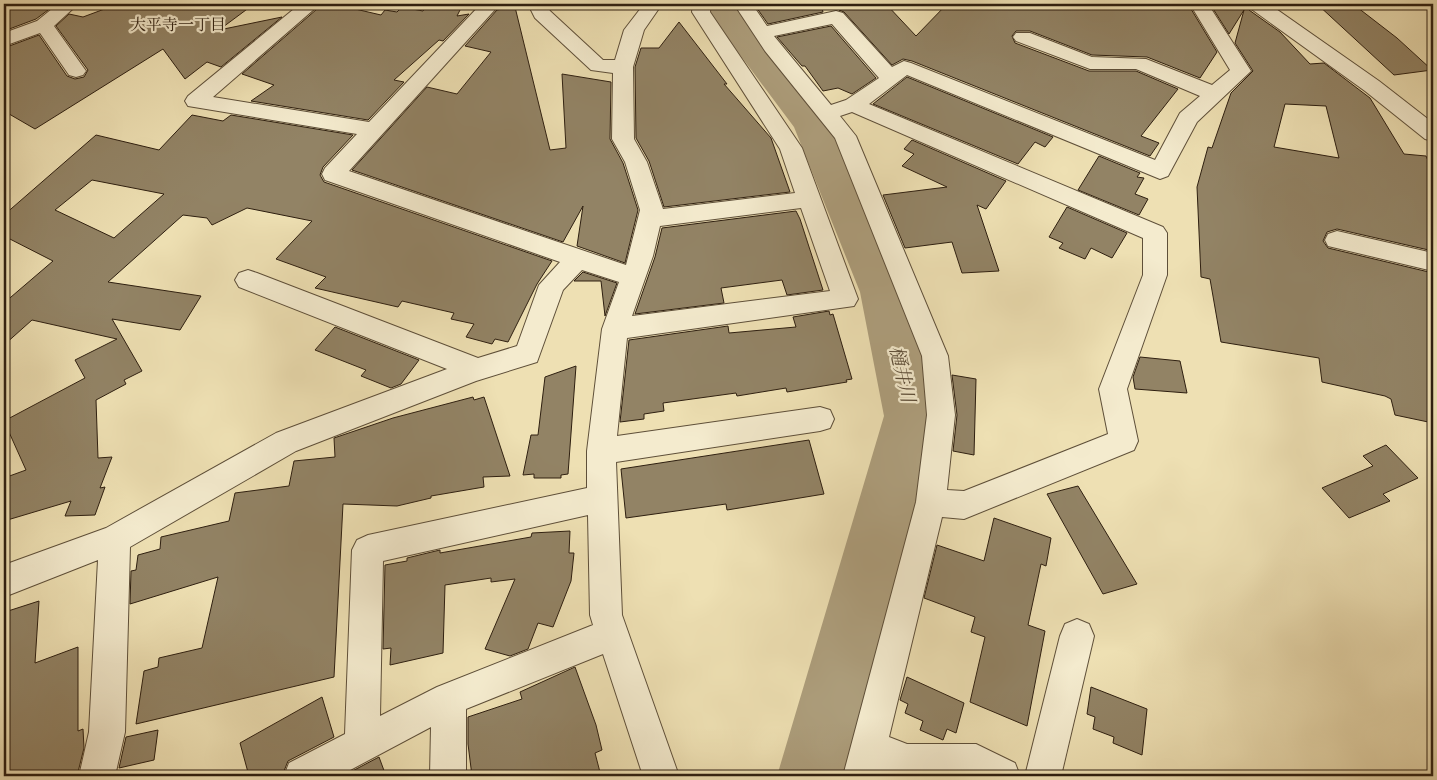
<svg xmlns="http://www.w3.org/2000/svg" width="1437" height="780" viewBox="0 0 1437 780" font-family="'EB Garamond','Noto Serif JP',serif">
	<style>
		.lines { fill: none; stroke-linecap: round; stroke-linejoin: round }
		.river { fill: #ad9e7c; fill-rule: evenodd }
		.building { fill: #928365; stroke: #2e1f10; fill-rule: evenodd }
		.minor-casing { stroke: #5e4f39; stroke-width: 2 }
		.minor { fill: #f4ebce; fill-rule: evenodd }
		.labels { text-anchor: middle; stroke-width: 4.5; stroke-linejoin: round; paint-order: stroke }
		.far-neighbourhood-label { font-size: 16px; fill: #2e1f10; stroke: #f4ebce }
		.water-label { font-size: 19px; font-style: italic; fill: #5a4b36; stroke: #f4ebce }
	</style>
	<rect width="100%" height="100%" fill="#eee0b3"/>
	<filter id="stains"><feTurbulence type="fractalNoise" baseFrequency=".004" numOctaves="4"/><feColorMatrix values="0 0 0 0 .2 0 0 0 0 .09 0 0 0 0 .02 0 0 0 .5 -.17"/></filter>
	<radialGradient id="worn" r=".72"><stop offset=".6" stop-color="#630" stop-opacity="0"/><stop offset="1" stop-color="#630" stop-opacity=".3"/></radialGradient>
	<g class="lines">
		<polygon class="river" points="705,4 743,4 835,124 910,292 940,416 849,776 777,776 884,416 860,292 794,127 711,16"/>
	</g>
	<g class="building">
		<polygon points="4,4 21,4 48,10 36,19 4,31"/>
		<polygon points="118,4 254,4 219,30 282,17 221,67 207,62 185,79 163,49 35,129 4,111 4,48 39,35 67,76 75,79 84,77 88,70 56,26 69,14 83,17"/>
		<polygon points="428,4 463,4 457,16 469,14 443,41 439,40 394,80 404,82 368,120 251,101 274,85 242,74 317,9 338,5 381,15 385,10 397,12 402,7 423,11"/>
		<polygon points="754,4 821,4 823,12 768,24"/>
		<polygon points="865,4 886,4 916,36 947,4 1188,4 1217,52 1200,78 1147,57 1092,55 1030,31 1016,31 1012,36 1015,43 1089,71 1136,71 1178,89 1141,136 1159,143 1150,156 912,61 903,59 892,65 844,12 839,10"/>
		<path d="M1210 4H1246L1249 10 1280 32 1310 64 1324 63 1370 98 1404 154 1426 156 1433 172V251L1337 229 1327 232 1323 241 1328 248 1433 273V423L1395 415 1391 399 1385 396 1322 382 1319 358 1221 342 1210 279 1201 277 1197 187 1208 147 1212 148 1231 93 1253 71 1235 43 1244 10 1229 34ZM1285 104 1326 106 1339 158 1274 147Z"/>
		<polygon points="1317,4 1353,4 1397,38 1432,70 1394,75"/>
		<polygon points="515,7 550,150 566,148 562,74 611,82 610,139 623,163 638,210 625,263 577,246 583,206 563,242 352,170 427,87 457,94 491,52 465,46 497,10"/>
		<polygon points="679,22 727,84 724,84 771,138 790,192 664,207 649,161 636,138 635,67 641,48 659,48"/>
		<polygon points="831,26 876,78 852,94 838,88 823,91 805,66 802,66 777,37"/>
		<polygon points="907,77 1053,137 1045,147 1035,142 1018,164 873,104"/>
		<path d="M192 115 223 121 231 115 353 135 323 167 320 175 324 182 552 261 537 284 508 342 495 339 492 344 466 337 474 324 451 319 454 313 402 301 398 307 315 288 326 277 276 259 312 221 247 208 212 225 207 218 183 215 108 282 201 296 180 330 112 319 142 371 124 380 126 384 96 400 98 458 112 457 100 488 105 487 95 515 65 516 71 501 4 521V478L26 470 4 421 85 378 75 360 117 339 32 320 4 345V303L53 261 4 236V215L96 135 159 150ZM92 180 164 194 114 238 55 210Z"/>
		<polygon points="912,140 1006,181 986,209 977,205 999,271 962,273 952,242 905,248 883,195 947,187 902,166 914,154 904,149"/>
		<polygon points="1099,156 1140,173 1137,177 1144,178 1135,194 1148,199 1139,215 1078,190"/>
		<polygon points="1067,207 1127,233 1112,258 1091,248 1085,259 1059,248 1063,243 1049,237"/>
		<polygon points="796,211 800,219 823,290 787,295 782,280 721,288 724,303 635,314 655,257 662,228"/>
		<polygon points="583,272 617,283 605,316 601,281 574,281"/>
		<polygon points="829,311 830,315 833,314 852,379 846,380 847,382 787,392 786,388 737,396 736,393 663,403 664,411 644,414 644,419 620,422 629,340 728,326 729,333 796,327 793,317"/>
		<polygon points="335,327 419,360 401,384 391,388 361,376 366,370 315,350"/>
		<polygon points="1140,357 1180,361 1187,393 1135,389 1133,377"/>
		<polygon points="576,366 568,474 561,475 561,478 534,478 534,474 523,475 531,435 538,435 545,377"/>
		<polygon points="952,375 976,379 974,455 953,451 957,415"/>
		<polygon points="473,397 474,400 484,397 510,476 483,477 484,487 431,496 431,498 397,506 343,504 334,677 136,724 144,671 158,667 159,658 202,648 218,577 130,604 131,571 136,570 138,555 160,549 161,537 229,521 235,493 289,486 294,461 335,457 334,438 393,418"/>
		<polygon points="809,440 824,494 727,510 726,504 626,518 621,469"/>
		<polygon points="1386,445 1418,478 1383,494 1390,501 1349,518 1322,488 1373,466 1363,456"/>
		<polygon points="1078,486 1137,584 1103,594 1047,494"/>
		<polygon points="994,518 1051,538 1046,566 1041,564 1028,625 1045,631 1027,726 970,702 985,637 971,632 975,617 924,598 937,545 984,561"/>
		<polygon points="570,531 569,553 574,553 571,581 553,627 538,623 528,649 510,656 485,649 515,579 491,582 491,578 445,585 443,653 390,665 391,648 383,649 385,565 407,561 407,558 440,550 440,553 531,537 532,533"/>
		<polygon points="39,601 35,663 78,647 78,731 83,729 84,748 77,776 4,776 5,612"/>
		<polygon points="575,667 596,725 602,750 595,753 601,776 472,776 468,744 468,717 522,699 520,692"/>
		<polygon points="907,677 964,703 956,733 947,729 943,740 920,730 923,721 905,713 908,704 900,700"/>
		<polygon points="1091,687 1147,709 1142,755 1113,743 1114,737 1093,729 1095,717 1087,714"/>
		<polygon points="322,697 334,737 288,761 282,776 249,776 240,743"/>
		<polygon points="158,730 154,760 119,768 126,737"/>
		<polygon points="379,757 386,776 343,776"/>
	</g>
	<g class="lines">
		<defs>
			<g id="minor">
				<polygon points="58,4 78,4 54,26 86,71 83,75 76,77 69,75 40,33 4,46 4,33 37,21"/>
				<path d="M300 4H320L213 97 369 122 481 4H500L349 171 626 265 640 210 625 162 612 139 613 73 591 70 535 18 528 4H546L550 11 603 60H615L624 30 644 4H662L644 30 633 67 634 139 647 162 663 209 795 193 780 149 692 12 693 4H711L710 12 802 148 858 299 854 306 627 338 617 436 820 407 830 410 834 419 830 428 820 431 616 462 622 615 679 776H643L603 654 466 709V776H430L431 727 339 776H284L289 763 345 734 352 550 357 540 368 535 587 488V451L602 329 619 282 582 270 563 290 537 362 476 381 296 451 130 547 125 732 115 776H79L89 732 98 560 4 597V565L106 528 276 433 447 369 239 287 235 280 239 273 248 270 257 273 478 358 517 346 539 285 560 262 325 180 322 174 325 168 357 134 188 106 185 101 188 96ZM801 208 830 291 632 316 653 256 660 226ZM588 515 590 615 593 625 437 687 380 716 383 561Z"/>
				<path d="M734 4H752L767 26 836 11 843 13 892 67 904 61 911 63 1155 160 1180 113 1200 96 1136 69H1090L1016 41 1013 37 1016 33H1030L1092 57 1146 59 1212 85 1230 70 1190 4H1208L1251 71 1197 122 1168 176 1160 179 907 75 869 104 1163 227 1167 233V275L1127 389 1138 441 1134 450 964 519 942 517 889 737 907 744H976L1015 763 1020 776H897L881 770 879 776H843L916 502 927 415 922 356 835 138 765 51ZM832 24 879 78 846 100 831 105 774 36ZM852 112 1143 238V275L1099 389 1108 434 964 491 947 490 955 415 948 356 856 136 840 116Z"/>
				<polygon points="1248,4 1269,4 1379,81 1433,123 1433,141 1425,139 1365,91 1250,8"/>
				<polygon points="1337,231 1433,253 1433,271 1328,246 1325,240 1328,234"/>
				<polygon points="1077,619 1089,624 1094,636 1061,776 1025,776 1060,636 1065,624"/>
			</g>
		</defs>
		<use href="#minor" class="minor-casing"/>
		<use href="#minor" class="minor"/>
	</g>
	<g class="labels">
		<g class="far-neighbourhood-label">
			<text x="178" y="30">大平寺一丁目</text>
		</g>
		<g class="water-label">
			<text transform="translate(903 374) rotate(77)" y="7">樋井川</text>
		</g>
	</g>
	<rect width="1437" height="780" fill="none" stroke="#eee0b3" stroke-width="20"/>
	<rect x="5" y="5" width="1427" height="770" fill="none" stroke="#2e1f10" stroke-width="2.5"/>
	<rect x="10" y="10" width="1417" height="760" fill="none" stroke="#2e1f10"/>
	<rect width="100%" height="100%" filter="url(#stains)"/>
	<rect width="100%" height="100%" fill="url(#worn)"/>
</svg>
